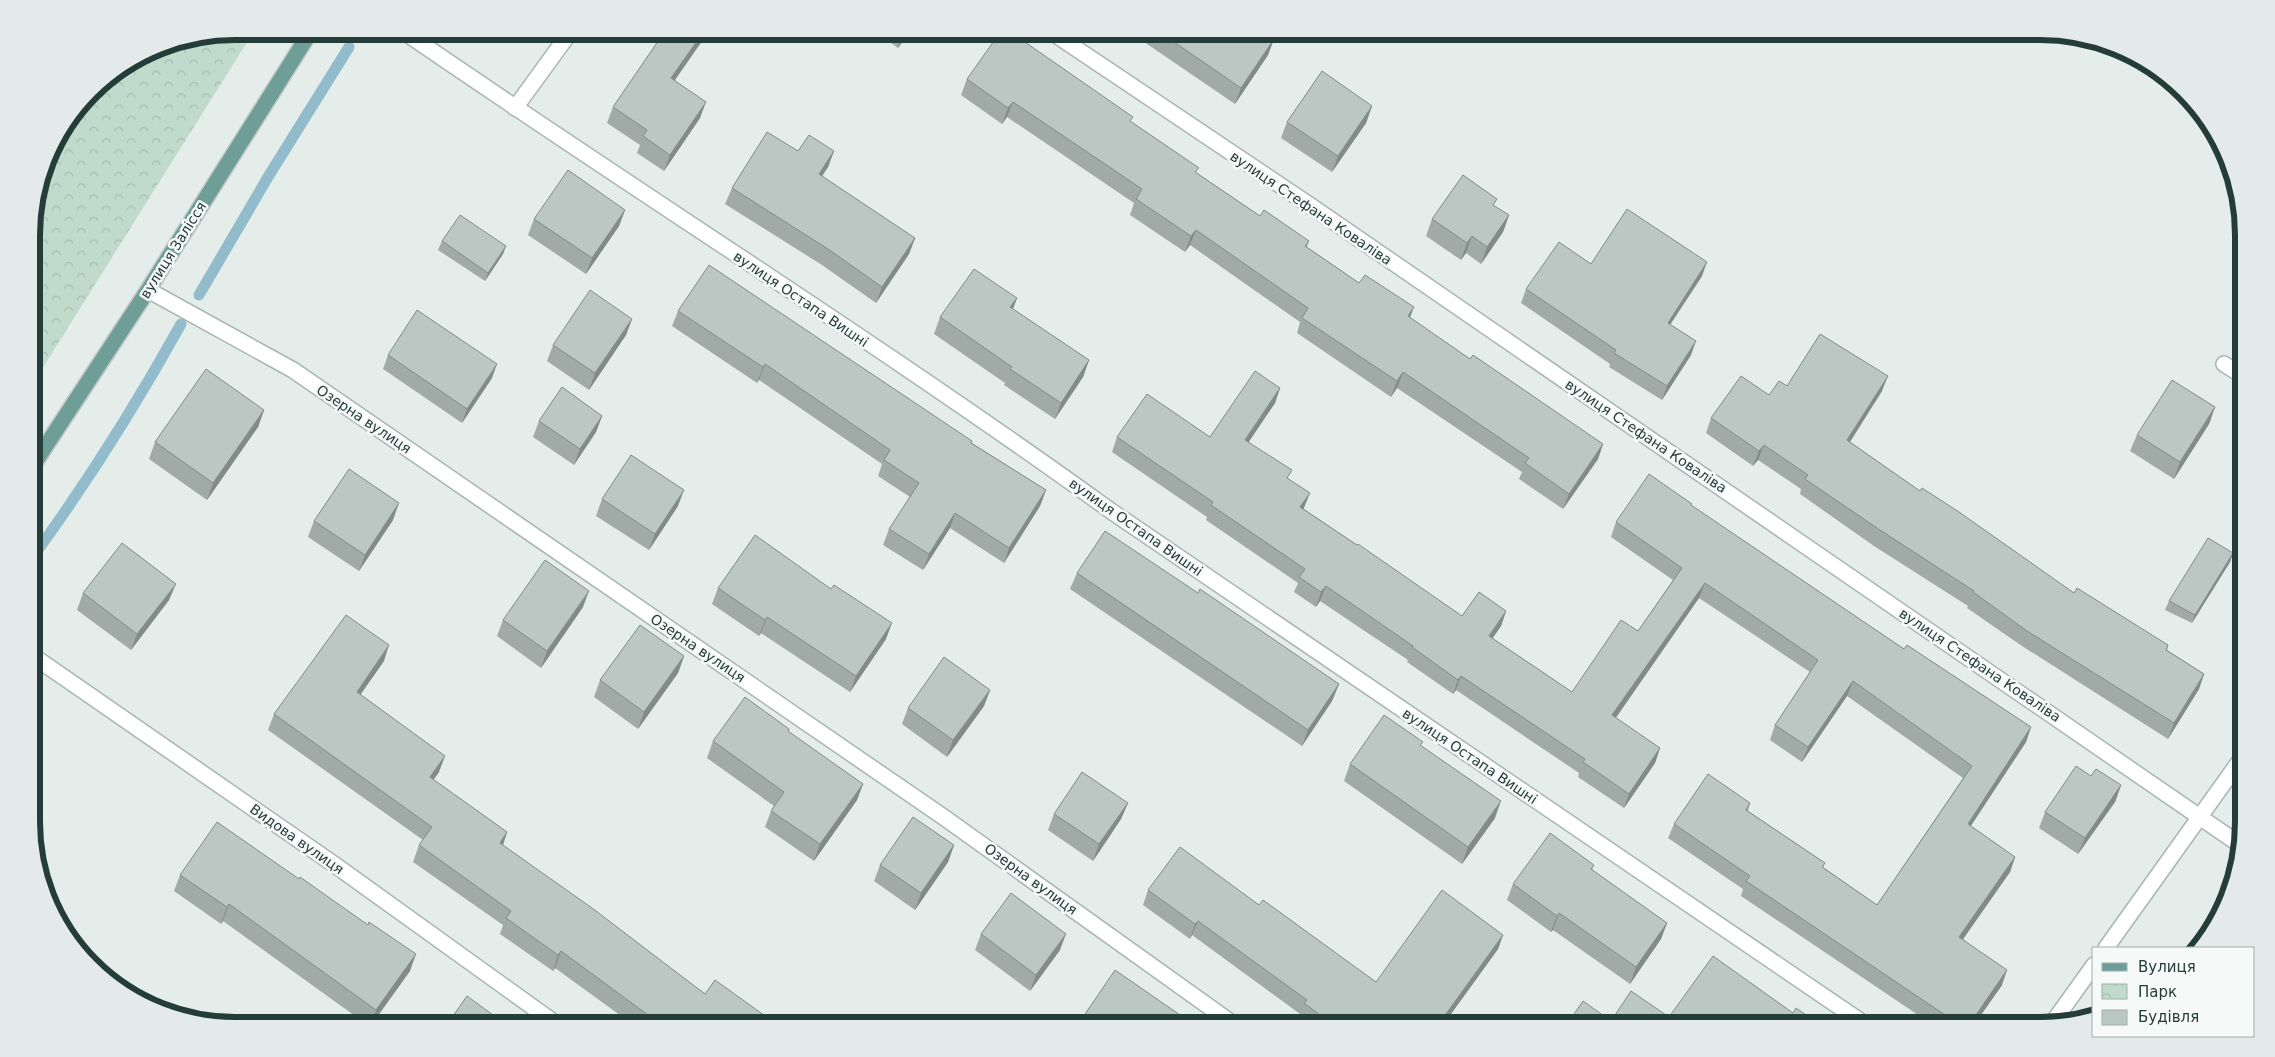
<svg xmlns="http://www.w3.org/2000/svg" width="2275" height="1057" viewBox="0 0 2275 1057" font-family="'DejaVu Sans',sans-serif">
	<style>
		.park { fill: url(#park-crowns) }
		.lines { fill: none; stroke-linecap: round; stroke-linejoin: round }
		.stream { stroke: #92bccc; stroke-width: 11 }
		.minor-casing { stroke: #a8b5b1; stroke-width: 18 }
		.major-casing { stroke: #c2c9c8; stroke-width: 18 }
		.minor { stroke: #fff; stroke-width: 15 }
		.major { stroke: #6e9e97; stroke-width: 15 }
		.wall { fill: #a0aba8 }
		.shaded-wall { fill: #828b88 }
		.building { fill: #bac7c3; stroke: #828b88 }
		.labels { text-anchor: middle; stroke-width: 5; stroke-linejoin: round; paint-order: stroke }
		.street-label { font-size: 14px; fill: #253d39; stroke: #f5f9f8 }
		.rim { fill: none; stroke: #253d39; stroke-width: 6 }
	</style>
	<defs>
		<pattern id="park-crowns" width="20" height="18" patternUnits="userSpaceOnUse" patternTransform="scale(1.25)"><rect width="20" height="18" fill="#c0dbcb"/><path d="M2 6a3 3 0 1 1 6 0M12 15a3 3 0 1 1 6 0" fill="none" stroke="#a5bdaf"/></pattern>
	</defs>
	<rect width="100%" height="100%" fill="#e5edea"/>
	<polygon class="park" points="235,31 254,31 32,385 32,222 52,145 101,82 158,47"/>
	<g class="lines">
		<g class="stream">
			<polyline points="199,295 268,177 349,47"/>
			<path d="M32 558C87 483 136 405 181 324"/>
		</g>
		<defs>
			<g id="minor">
				<path d="M403 31C638 193 880 344 1111 511L1866 1025"/>
				<polyline points="1050,31 1308,204 2239,844"/>
				<polyline points="515,108 571,31"/>
				<polyline points="148,290 293,370 942,816 1236,1026"/>
				<polyline points="2224,364 2243,376"/>
				<polyline points="33,656 335,865 559,1026"/>
				<polyline points="2106,948 2244,755"/>
				<polyline points="2051,1025 2094,965"/>
			</g>
			<polyline id="major" points="32,467 148,290 311,31"/>
		</defs>
		<use href="#minor" class="minor-casing"/>
		<use href="#major" class="major-casing"/>
		<use href="#minor" class="minor"/>
		<use href="#major" class="major"/>
	</g>
	<g class="wall">
		<polygon points="663,31 709,31 675,80 700,118 664,171 637,153 640,145 607,123 613,107 664,32"/>
		<polygon points="874,31 910,31 898,48"/>
		<polygon points="1128,31 1263,31 1274,39 1268,55 1235,104"/>
		<polygon points="967,79 1131,122 1197,173 1260,216 1309,241 1307,247 1470,359 1603,444 1598,459 1563,509 1519,479 1522,472 1397,388 1391,397 1297,333 1300,322 1190,245 1185,252 1130,215 1134,203 1007,117 1002,124 961,95"/>
		<polygon points="1372,106 1366,123 1332,172 1281,138 1287,122"/>
		<polygon points="798,151 834,151 828,167 822,176 915,238 909,254 876,303 822,265 725,204 732,188"/>
		<polygon points="1494,206 1509,215 1503,232 1481,264 1466,253 1461,260 1426,236 1432,219"/>
		<polygon points="625,210 619,226 586,274 528,235 534,219"/>
		<polygon points="442,241 506,246 503,254 485,281 438,250"/>
		<polygon points="1591,264 1702,276 1670,325 1691,355 1662,400 1609,367 1610,364 1521,303 1526,289"/>
		<polygon points="1017,298 1013,309 1089,360 1083,377 1055,419 1004,385 1005,383 934,334 940,317"/>
		<polygon points="678,311 972,443 1046,490 1040,506 1004,563 950,528 923,570 883,545 889,529 910,497 878,476 882,464 759,380 757,383 672,326"/>
		<polygon points="632,319 626,335 589,390 547,361 553,345"/>
		<polygon points="388,355 492,378 462,423 383,369"/>
		<polygon points="1787,386 1882,391 1850,442 1920,491 2074,593 2168,645 2167,650 2204,674 2199,689 2168,739 2022,646 1967,608 1968,606 1874,546 1800,494 1801,489 1758,460 1753,466 1706,433 1711,418 1769,395"/>
		<polygon points="1280,388 1275,403 1248,442 1289,479 1304,508 1304,509 1462,616 1506,611 1501,626 1492,638 1572,692 1638,631 1673,580 1611,537 1616,522 1692,504 1691,506 1904,649 2031,727 2026,742 1971,826 2015,857 2010,872 1963,939 2002,985 1974,1025 1933,1025 1741,896 1743,889 1668,838 1674,824 1750,803 1748,811 1825,863 1823,867 1877,905 1963,778 1847,696 1802,762 1770,740 1775,725 1810,672 1699,598 1616,718 1660,748 1655,763 1624,808 1578,777 1579,773 1456,690 1453,694 1407,662 1408,660 1320,601 1316,607 1294,592 1298,583 1206,520 1207,517 1112,452 1117,437 1210,437"/>
		<polygon points="2215,407 2209,424 2174,479 2130,451 2137,435"/>
		<polygon points="264,410 258,427 207,500 149,459 155,442"/>
		<polygon points="602,416 596,432 574,465 533,437 539,421"/>
		<polygon points="602,499 678,506 649,550 596,516"/>
		<polygon points="393,520 359,571 308,537 314,521"/>
		<polygon points="2233,553 2230,562 2192,623 2165,610 2169,601"/>
		<polygon points="1077,573 1198,593 1339,684 1332,701 1302,746 1070,589"/>
		<polygon points="718,588 886,639 850,692 761,633 759,636 712,604"/>
		<polygon points="83,593 169,600 131,650 77,610"/>
		<polygon points="583,607 541,668 497,636 503,620"/>
		<polygon points="684,656 678,673 638,729 594,697 600,680"/>
		<polygon points="384,661 360,695 439,772 433,780 507,832 503,845 705,994 765,1026 635,1026 555,968 553,971 500,934 503,925 413,862 419,845 423,840 268,730 274,714"/>
		<polygon points="990,690 984,706 947,757 902,724 908,708"/>
		<polygon points="789,729 788,732 863,784 857,800 814,861 765,827 771,811 774,806 707,758 713,741"/>
		<polygon points="1421,746 1495,818 1462,864 1344,781 1350,764"/>
		<polygon points="2091,776 2121,785 2115,802 2078,854 2039,828 2045,812"/>
		<polygon points="1128,803 1121,819 1093,861 1048,830 1054,814"/>
		<polygon points="954,845 948,862 915,910 874,881 880,865"/>
		<polygon points="1594,865 1592,870 1667,923 1661,939 1630,984 1553,930 1551,932 1507,900 1513,884"/>
		<polygon points="180,875 410,971 371,1026 369,1026 223,921 221,924 174,891"/>
		<polygon points="1148,890 1259,905 1376,982 1503,935 1498,949 1443,1025 1310,1026 1299,1018 1300,1014 1192,935 1190,939 1143,905"/>
		<polygon points="981,934 1060,950 1030,991 975,950"/>
		<polygon points="1793,1013 1821,1025 1567,1025 1567,1024 1669,1017"/>
		<polygon points="1083,1017 1196,1026 1080,1026"/>
	</g>
	<g class="shaded-wall">
		<polygon points="704,31 709,31 665,94 671,78"/>
		<polygon points="904,31 910,31 898,48"/>
		<polygon points="1274,39 1268,55 1235,104 1241,88"/>
		<polygon points="706,102 700,118 664,171 670,155"/>
		<polygon points="1013,102 1007,117 1002,124 1008,108"/>
		<polygon points="1372,106 1366,123 1332,172 1338,156"/>
		<polygon points="834,151 828,167 813,190 819,174"/>
		<polygon points="625,210 619,226 586,274 592,258"/>
		<polygon points="1509,215 1503,232 1481,264 1487,247"/>
		<polygon points="1196,230 1190,245 1185,252 1191,236"/>
		<polygon points="1472,236 1466,253 1461,260 1467,243"/>
		<polygon points="915,238 909,254 876,303 882,287"/>
		<polygon points="506,246 503,254 485,281 488,273"/>
		<polygon points="1707,262 1702,276 1662,337 1668,323"/>
		<polygon points="1017,298 1011,314 1010,307"/>
		<polygon points="1414,307 1408,323 1408,316"/>
		<polygon points="632,319 626,335 589,390 595,373"/>
		<polygon points="1696,341 1691,355 1662,400 1667,386"/>
		<polygon points="1089,360 1083,377 1055,419 1061,403"/>
		<polygon points="497,364 492,378 462,423 467,409"/>
		<polygon points="765,364 759,380 757,383 763,367"/>
		<polygon points="1403,372 1397,388 1391,397 1397,381"/>
		<polygon points="1888,376 1882,391 1841,456 1847,440"/>
		<polygon points="1280,388 1275,403 1240,455 1245,440"/>
		<polygon points="2215,407 2209,424 2174,479 2180,462"/>
		<polygon points="264,410 258,427 207,500 213,483"/>
		<polygon points="602,416 596,432 574,465 580,449"/>
		<polygon points="1603,444 1598,459 1563,509 1569,494"/>
		<polygon points="1764,445 1758,460 1753,466 1759,451"/>
		<polygon points="684,490 678,506 649,550 655,534"/>
		<polygon points="1046,490 1040,506 1004,563 1009,548"/>
		<polygon points="1310,493 1304,508 1295,522 1300,507"/>
		<polygon points="399,503 393,520 359,571 365,555"/>
		<polygon points="955,513 950,528 923,570 929,554"/>
		<polygon points="2233,553 2230,562 2192,623 2195,615"/>
		<polygon points="1705,583 1699,598 1607,730 1612,715"/>
		<polygon points="176,584 169,600 131,650 137,634"/>
		<polygon points="1326,586 1320,601 1316,607 1321,592"/>
		<polygon points="589,591 583,607 541,668 547,651"/>
		<polygon points="1506,611 1501,626 1484,651 1489,636"/>
		<polygon points="767,617 761,633 759,636 765,620"/>
		<polygon points="892,623 886,639 850,692 856,676"/>
		<polygon points="389,645 384,661 351,708 357,692"/>
		<polygon points="684,656 678,673 638,729 644,712"/>
		<polygon points="2204,674 2199,689 2168,739 2174,723"/>
		<polygon points="1461,676 1456,690 1453,694 1458,680"/>
		<polygon points="1853,681 1847,696 1802,762 1808,747"/>
		<polygon points="1339,684 1332,701 1302,746 1308,730"/>
		<polygon points="990,690 984,706 947,757 953,740"/>
		<polygon points="2031,727 2026,742 1962,839 1968,824"/>
		<polygon points="1660,748 1655,763 1624,808 1629,794"/>
		<polygon points="445,756 439,772 424,793 430,777"/>
		<polygon points="863,784 857,800 814,861 820,844"/>
		<polygon points="2121,785 2115,802 2078,854 2085,838"/>
		<polygon points="1501,801 1495,818 1462,864 1468,847"/>
		<polygon points="1128,803 1121,819 1093,861 1099,844"/>
		<polygon points="507,832 502,848 500,843"/>
		<polygon points="954,845 948,862 915,910 921,893"/>
		<polygon points="2015,857 2010,872 1954,952 1959,937"/>
		<polygon points="229,904 223,921 221,924 227,907"/>
		<polygon points="1559,913 1553,930 1551,932 1557,916"/>
		<polygon points="1198,921 1192,935 1190,939 1195,924"/>
		<polygon points="1667,923 1661,939 1630,984 1636,967"/>
		<polygon points="1066,934 1060,950 1030,991 1036,975"/>
		<polygon points="1503,935 1498,949 1443,1025 1438,1025"/>
		<polygon points="561,951 555,968 553,971 558,955"/>
		<polygon points="416,954 410,971 370,1026 376,1010"/>
		<polygon points="2007,970 2002,985 1974,1025 1969,1025"/>
	</g>
	<g class="building">
		<polygon points="665,31 704,31 671,78 706,102 670,155 643,136 647,130 613,107"/>
		<polygon points="1001,31 1009,31 1133,117 1130,121 1199,168 1195,172 1260,216 1264,210 1309,241 1305,246 1359,283 1365,275 1414,307 1408,316 1470,359 1473,355 1603,444 1569,494 1525,463 1529,458 1403,372 1397,381 1302,318 1308,308 1196,230 1191,236 1136,199 1142,189 1013,102 1008,108 967,79"/>
		<polygon points="1158,31 1263,31 1274,39 1241,88"/>
		<polygon points="1322,71 1372,106 1338,156 1287,122"/>
		<polygon points="767,132 798,151 809,135 834,151 819,174 915,238 882,287 828,249 732,188"/>
		<polygon points="568,170 625,210 592,258 534,219"/>
		<polygon points="1463,175 1497,199 1493,205 1509,215 1487,247 1472,236 1467,243 1432,219"/>
		<polygon points="1627,209 1707,262 1668,323 1696,341 1667,386 1614,353 1616,350 1526,289 1559,242 1591,264"/>
		<polygon points="460,215 506,246 488,273 442,241"/>
		<polygon points="709,265 972,441 971,443 1046,490 1009,548 955,513 929,554 889,529 919,483 884,460 890,450 765,364 763,367 678,311"/>
		<polygon points="974,269 1017,298 1010,307 1089,360 1061,403 1010,369 1012,367 940,317"/>
		<polygon points="590,290 632,319 595,373 553,345"/>
		<polygon points="417,310 497,364 467,409 388,355"/>
		<polygon points="1820,334 1888,376 1847,440 1920,491 1922,488 1959,512 2074,593 2077,588 2168,645 2166,650 2204,674 2174,723 2027,631 1973,592 1974,591 1880,530 1805,479 1808,475 1764,445 1759,451 1711,418 1741,376 1769,395 1779,381 1787,386"/>
		<polygon points="206,369 264,410 213,483 155,442"/>
		<polygon points="1255,371 1280,388 1245,440 1292,470 1287,478 1310,493 1300,507 1357,545 1358,544 1462,616 1479,592 1506,611 1489,636 1572,692 1621,620 1638,631 1682,568 1616,522 1649,474 1692,504 1691,505 1904,649 1907,645 2031,727 1968,824 2015,857 1959,937 2007,970 1969,1025 1960,1025 1746,881 1750,876 1674,824 1708,774 1750,803 1746,810 1825,863 1822,867 1877,905 1972,766 1853,681 1808,747 1775,725 1818,660 1705,583 1612,715 1660,748 1629,794 1583,762 1585,759 1461,676 1458,680 1412,647 1413,646 1326,586 1321,592 1299,577 1305,569 1211,505 1213,502 1117,437 1147,394 1210,437"/>
		<polygon points="2172,380 2215,407 2180,462 2137,435"/>
		<polygon points="562,387 602,416 580,449 539,421"/>
		<polygon points="631,455 684,490 655,534 602,499"/>
		<polygon points="349,469 399,503 365,555 314,521"/>
		<polygon points="1105,531 1198,593 1200,589 1339,684 1308,730 1077,573"/>
		<polygon points="755,535 831,589 834,585 892,623 856,676 767,617 765,620 718,588"/>
		<polygon points="2208,538 2233,553 2195,615 2169,601"/>
		<polygon points="122,543 176,584 137,634 83,593"/>
		<polygon points="545,560 589,591 547,651 503,620"/>
		<polygon points="346,615 389,645 357,692 445,756 430,777 507,832 500,843 592,908 705,994 715,980 768,1018 763,1025 764,1026 663,1026 561,951 558,955 506,918 511,911 419,845 432,827 274,714"/>
		<polygon points="640,625 684,656 644,712 600,680"/>
		<polygon points="944,657 990,690 953,740 908,708"/>
		<polygon points="745,697 789,729 788,731 863,784 820,844 771,811 784,792 713,741"/>
		<polygon points="1384,715 1423,742 1420,745 1501,801 1468,847 1350,764"/>
		<polygon points="2076,766 2091,776 2096,769 2121,785 2085,838 2045,812"/>
		<polygon points="1082,772 1128,803 1099,844 1054,814"/>
		<polygon points="913,817 954,845 921,893 880,865"/>
		<polygon points="217,822 299,879 300,877 368,925 369,922 416,954 376,1010 229,904 227,907 180,875"/>
		<polygon points="1550,833 1594,865 1591,869 1667,923 1636,967 1559,913 1557,916 1513,884"/>
		<polygon points="1180,847 1259,905 1263,900 1376,982 1442,890 1503,935 1438,1025 1335,1026 1304,1003 1307,1000 1198,921 1195,924 1148,890"/>
		<polygon points="1011,893 1066,934 1036,975 981,934"/>
		<polygon points="1713,956 1793,1013 1796,1008 1821,1025 1708,1025 1704,1022 1701,1025 1570,1025 1567,1024 1583,1001 1611,1021 1631,991 1669,1017"/>
		<polygon points="1115,970 1196,1026 1095,1026 1083,1017"/>
		<polygon points="467,996 508,1026 446,1026"/>
	</g>
	<g class="labels">
		<g class="street-label">
			<text transform="translate(1311 208) rotate(34)" y="5">вулиця Стефана Коваліва</text>
			<text transform="translate(173 250) rotate(-58)" y="5">вулиця Залісся</text>
			<text transform="translate(801 299) rotate(34)" y="5">вулиця Остапа Вишні</text>
			<text transform="translate(364 419) rotate(34)" y="5">Озерна вулиця</text>
			<text transform="translate(1646 436) rotate(34)" y="5">вулиця Стефана Коваліва</text>
			<text transform="translate(1136 527) rotate(35)" y="5">вулиця Остапа Вишні</text>
			<text transform="translate(698 648) rotate(34)" y="5">Озерна вулиця</text>
			<text transform="translate(1980 665) rotate(34)" y="5">вулиця Стефана Коваліва</text>
			<text transform="translate(1470 756) rotate(34)" y="5">вулиця Остапа Вишні</text>
			<text transform="translate(297 839) rotate(35)" y="5">Видова вулиця</text>
			<text transform="translate(1031 879) rotate(36)" y="5">Озерна вулиця</text>
		</g>
	</g>
	<path d="M0 0H2275V1057H0ZM235 40H2040A195 195 0 0 1 2235 235V822A195 195 0 0 1 2040 1017H235A195 195 0 0 1 40 822V235A195 195 0 0 1 235 40Z" fill="#e4eae9" fill-rule="evenodd"/>
	<path class="rim" d="M235 40H2040A195 195 0 0 1 2235 235V822A195 195 0 0 1 2040 1017H235A195 195 0 0 1 40 822V235A195 195 0 0 1 235 40Z"/>
	<rect x="2092" y="947" width="162" height="90" fill="#f5f9f8" stroke="#a2aeac"/>
	<rect x="2102" y="963" width="25" height="8" fill="#6e9e97" stroke="#a2aeac"/>
	<text x="2138" y="972" font-size="15" fill="#253d39">Вулиця</text>
	<rect x="2102" y="984" width="25" height="15" fill="url(#park-crowns)" stroke="#a2aeac"/>
	<text x="2138" y="997" font-size="15" fill="#253d39">Парк</text>
	<rect x="2102" y="1010" width="25" height="15" fill="#bac7c3" stroke="#a2aeac"/>
	<text x="2138" y="1022" font-size="15" fill="#253d39">Будівля</text>
</svg>
